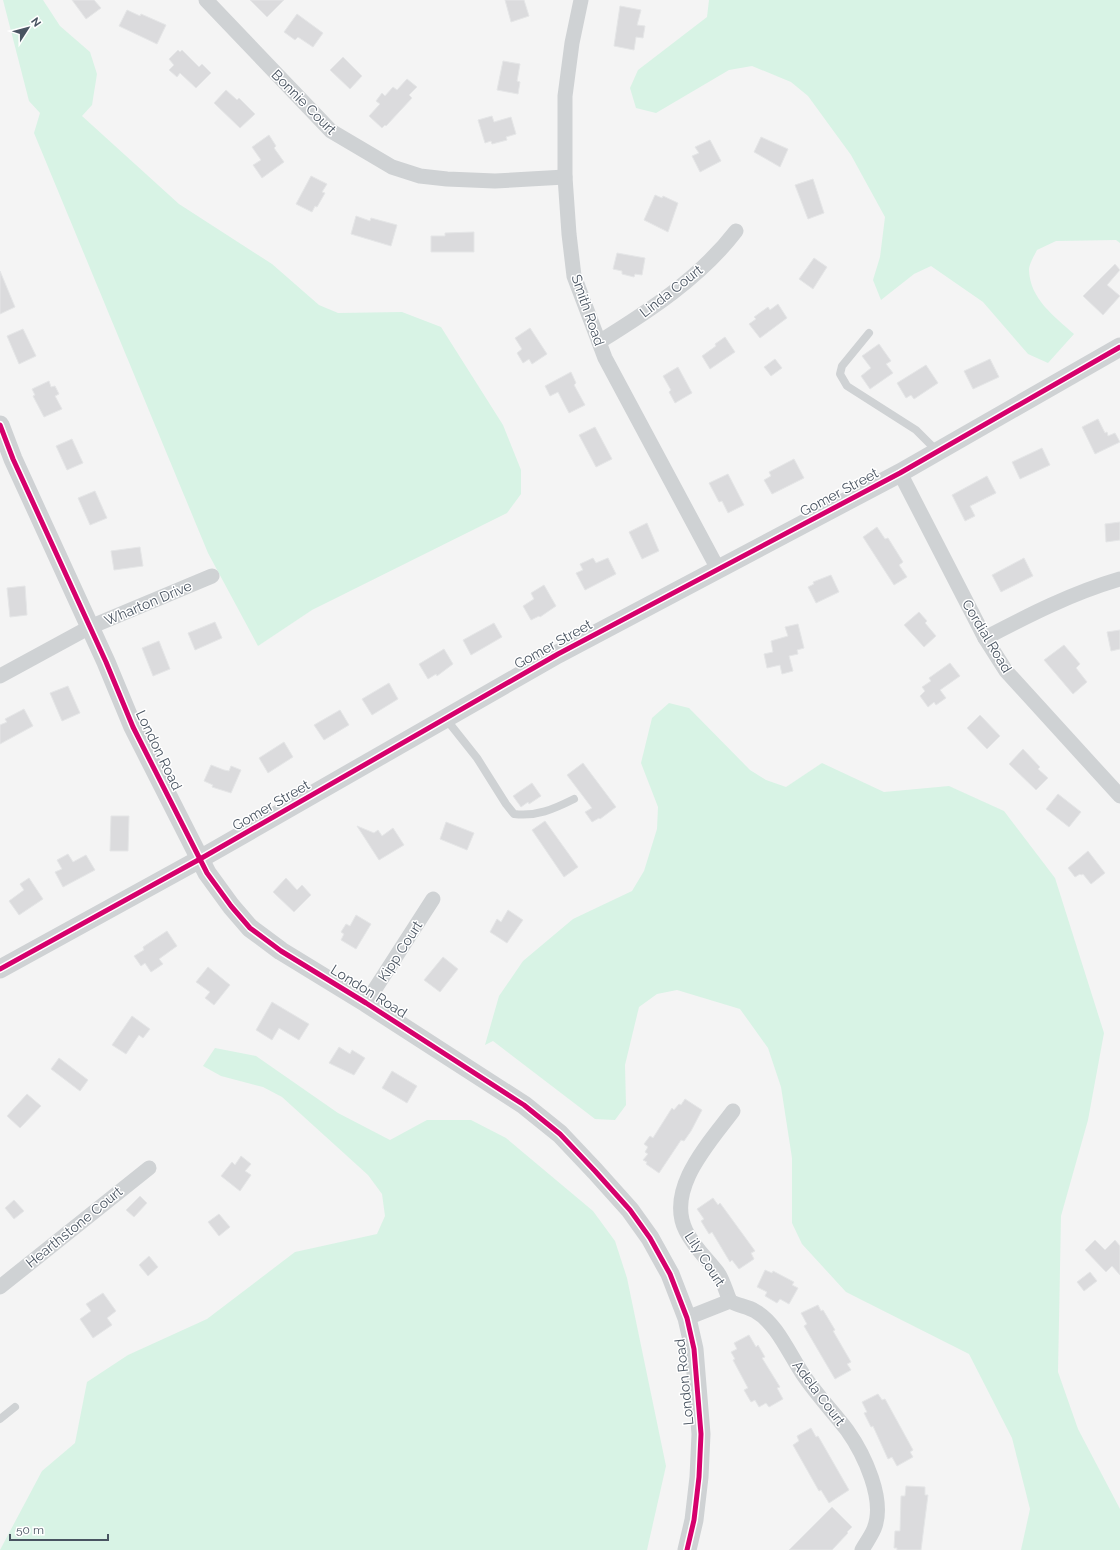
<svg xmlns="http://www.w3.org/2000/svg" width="1120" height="1550" viewBox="0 0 1120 1550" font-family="Raleway,sans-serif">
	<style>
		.green { fill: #d8f3e5 }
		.building { fill: #dbdbdd; stroke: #e5e6e7 }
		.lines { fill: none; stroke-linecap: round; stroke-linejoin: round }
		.service { stroke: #cfd2d4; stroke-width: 8 }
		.minor { stroke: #cfd2d4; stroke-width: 15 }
		.tertiary { stroke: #cfd2d4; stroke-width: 19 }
		.cycleway-casing { stroke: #fff; stroke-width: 8 }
		.cycleway { stroke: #d6006c; stroke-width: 5 }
		.labels { text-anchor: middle; stroke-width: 3; stroke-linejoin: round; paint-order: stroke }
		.street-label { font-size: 14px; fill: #495461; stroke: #fff }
	</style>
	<rect width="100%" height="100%" fill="#f4f4f4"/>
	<g class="green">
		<polygon points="3,0 43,0 60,26 90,52 97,74 92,105 82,116 179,204 272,264 319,305 338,313 402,312 441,327 503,425 521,470 521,494 507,513 312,610 258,646 208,553 34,133 40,113 29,101"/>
		<path d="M709 0H1120V243L1116 240 1056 241 1037 250C1034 256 1029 264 1029 270 1030 299 1054 316 1074 334L1048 363 1028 354 983 302 931 266 914 274 881 300 873 280 880 257 885 217 851 155 808 96 791 82 752 66 729 70 656 113 636 108 630 88 638 70 707 17Z"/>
		<polygon points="669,703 689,708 750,770 766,780 786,787 822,763 884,792 949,786 1004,811 1055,878 1104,1033 1088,1120 1061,1216 1058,1372 1078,1429 1120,1509 1120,1550 1021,1550 1030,1509 1012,1438 969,1354 846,1292 802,1244 792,1223 792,1158 781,1087 768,1048 740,1009 677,990 657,994 639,1007 625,1065 626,1105 615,1120 595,1119 493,1041 485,1045 499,996 523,961 573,919 632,891 644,871 657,829 658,807 641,763 652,718"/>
		<polygon points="215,1048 256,1056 338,1113 390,1140 427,1120 471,1120 506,1138 593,1211 615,1241 627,1278 666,1466 647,1550 0,1550 42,1471 75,1443 87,1382 128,1355 207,1319 295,1252 377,1234 385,1216 382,1194 368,1175 282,1097 263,1087 221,1076 203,1066"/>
	</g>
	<g class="building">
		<polygon points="72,0 94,0 101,8 86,19"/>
		<polygon points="250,0 284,0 267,17"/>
		<polygon points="505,0 524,0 529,16 511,22"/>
		<polygon points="620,6 641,10 637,25 645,26 643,38 636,37 634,50 614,46"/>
		<polygon points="127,10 140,16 141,14 166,25 157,44 119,26"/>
		<polygon points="297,14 323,33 313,47 298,37 295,40 284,32"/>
		<polygon points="178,50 180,52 182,50 199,67 202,64 211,73 196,88 180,73 177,77 169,70 174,65 169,59"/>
		<polygon points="343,57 362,76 350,89 330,70"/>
		<polygon points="503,61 520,64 517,81 520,82 518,94 497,90"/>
		<polygon points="407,79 417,87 409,95 412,98 386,126 385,125 382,128 369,116 380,104 376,101 382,93 385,96 393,87 397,90"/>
		<polygon points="226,90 237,100 239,98 255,114 240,128 214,103"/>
		<polygon points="492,116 494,122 511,117 516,134 506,137 507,140 492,144 491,141 485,143 478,120"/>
		<polygon points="269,135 276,146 274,148 284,162 262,178 253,165 261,160 252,147"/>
		<polygon points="761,137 788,149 780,167 754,152"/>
		<polygon points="710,140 721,161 700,172 692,156 699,153 695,147"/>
		<polygon points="311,176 327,184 322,192 325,193 317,207 315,206 312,212 296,204"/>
		<polygon points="813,179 824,213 808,219 795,185"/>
		<polygon points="655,195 662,198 663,196 678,203 668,232 644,220"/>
		<polygon points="356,216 370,221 371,218 397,225 391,246 351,234"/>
		<polygon points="474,232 474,252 431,252 431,236 445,236 445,233"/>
		<polygon points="617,253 645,258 642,275 635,274 634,277 622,274 622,271 613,269"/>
		<polygon points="814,258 827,267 813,289 799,279"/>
		<polygon points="1115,264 1120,270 1107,285 1120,296 1103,315 1083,296"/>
		<polygon points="0,271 15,307 0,314"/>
		<polygon points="778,304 787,318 760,338 749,324 756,319 754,317 768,307 770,310"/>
		<polygon points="530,328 547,354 532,364 529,359 523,363 517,353 522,349 515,338"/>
		<polygon points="23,329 36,356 19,364 7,336"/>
		<polygon points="725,337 735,352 710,369 702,356 716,346 715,344"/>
		<polygon points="879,344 891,361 886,364 893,373 870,389 861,376 871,368 862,356"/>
		<polygon points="775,359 782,368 771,376 764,367"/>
		<polygon points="990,359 999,377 973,389 964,371"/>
		<polygon points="926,365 938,383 914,399 911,395 906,398 897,383"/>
		<polygon points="678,367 692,393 675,403 669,392 671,390 663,376"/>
		<polygon points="571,372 576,383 574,385 585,405 569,413 558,392 550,396 545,386"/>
		<polygon points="49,381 51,387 55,386 59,394 55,396 62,409 44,417 33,396 35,395 32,389"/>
		<polygon points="1098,419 1105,433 1107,432 1108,436 1115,433 1120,442 1095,454 1082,427"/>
		<polygon points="595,427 612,459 596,467 579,435"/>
		<polygon points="72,439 83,463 67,470 56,446"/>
		<polygon points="1042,448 1050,465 1020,479 1012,462"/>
		<polygon points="794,459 804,478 772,494 764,480 771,476 769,472"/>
		<polygon points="728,474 744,505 728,513 722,501 719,502 709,483"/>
		<polygon points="987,476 996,493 970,506 975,516 965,521 952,495"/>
		<polygon points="95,491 107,518 90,525 78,498"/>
		<polygon points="1120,522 1120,540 1106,542 1105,524"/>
		<polygon points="647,523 659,551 642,559 629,532"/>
		<polygon points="877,527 885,539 888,538 903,562 899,565 907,577 894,585 863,537"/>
		<polygon points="140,547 143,566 114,570 111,551"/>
		<polygon points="593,558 596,563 608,558 616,574 585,590 576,573 583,570 580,564"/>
		<polygon points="1024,558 1033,576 1001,592 992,575"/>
		<polygon points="831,575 839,592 816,603 808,587 814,584 813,582"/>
		<polygon points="544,585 556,606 540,617 539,616 531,620 523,606 534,599 531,593"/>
		<polygon points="25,586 27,615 10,617 7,588"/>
		<polygon points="919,612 927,621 925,623 936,636 924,647 904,625"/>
		<polygon points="215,622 222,638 195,650 188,633"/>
		<polygon points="494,623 502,637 471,655 463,640"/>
		<polygon points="798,624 804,648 797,650 798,654 789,656 793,671 782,674 780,665 767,668 764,654 773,652 771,641 788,636 785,627"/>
		<polygon points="1120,630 1120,649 1111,651 1107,632"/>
		<polygon points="159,641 170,669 153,676 142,648"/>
		<polygon points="1064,645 1080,664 1076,668 1087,682 1073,694 1044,660"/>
		<polygon points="444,649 453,664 437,676 436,674 428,679 419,664"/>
		<polygon points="950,663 960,676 940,690 946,698 936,705 934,702 928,707 920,696 925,691 922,687 931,681 929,678"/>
		<polygon points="389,683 398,699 372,715 362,699"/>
		<polygon points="68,686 80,713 62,721 50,693"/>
		<polygon points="24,709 33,726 0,744 0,725 7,722 5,719"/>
		<polygon points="340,710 349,725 324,740 314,725"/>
		<polygon points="980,715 1000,736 987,749 967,728"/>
		<polygon points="284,742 293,757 268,773 259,758"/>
		<polygon points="1023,749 1040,767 1038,769 1048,778 1036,790 1009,764"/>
		<polygon points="583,763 616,807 600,819 599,818 592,822 585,812 592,808 567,775"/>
		<polygon points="211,765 224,770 229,771 231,766 241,770 231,793 212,787 213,785 204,781"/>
		<polygon points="532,783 541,796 529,804 528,802 521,807 513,796"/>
		<polygon points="1058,794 1081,812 1069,827 1046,809"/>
		<polygon points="111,816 129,816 128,851 110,851"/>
		<polygon points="545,821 578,867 564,877 532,830"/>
		<polygon points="446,822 474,833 467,850 440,839"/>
		<polygon points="357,826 374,833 378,830 382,836 393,828 404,845 379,860"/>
		<polygon points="1088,851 1105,873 1091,884 1083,874 1081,875 1080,874 1075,877 1068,868"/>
		<polygon points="68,854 73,862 86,855 95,870 63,887 55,872 62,869 57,860"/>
		<polygon points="29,878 43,899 19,915 9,901 24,890 20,884"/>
		<polygon points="286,878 297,890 302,885 311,895 294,912 273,892"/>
		<polygon points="508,910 523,920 507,943 490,932 497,919 501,922"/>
		<polygon points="356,915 371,924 356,949 341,940 344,934 341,932 346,924 350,926"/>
		<polygon points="167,931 177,946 159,959 163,964 151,972 145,963 141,966 134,956 144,950 143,947"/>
		<polygon points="443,957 458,969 440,992 424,980"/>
		<polygon points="208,967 230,985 214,1005 205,998 210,992 196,982"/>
		<polygon points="272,1002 309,1024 299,1040 279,1028 272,1040 256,1030"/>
		<polygon points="132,1016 150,1029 143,1038 139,1035 126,1054 112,1045"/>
		<polygon points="339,1047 350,1054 352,1050 365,1058 354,1075 329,1063"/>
		<polygon points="59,1058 88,1080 80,1091 51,1069"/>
		<polygon points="392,1071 417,1086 407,1103 382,1088"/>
		<polygon points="27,1094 41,1106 20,1128 7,1116"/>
		<polygon points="685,1099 702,1110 691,1131 684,1141 681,1140 659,1173 646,1164 647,1162 643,1160 648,1154 645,1152 648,1147 644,1144 650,1136 653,1138 672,1108 674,1110 679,1104 681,1105"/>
		<polygon points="241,1156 251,1164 245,1171 251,1175 240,1191 221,1176 232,1162 235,1165"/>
		<polygon points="140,1196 147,1203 134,1217 126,1210"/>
		<polygon points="713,1198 718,1205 720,1203 755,1251 751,1253 754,1259 739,1269 732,1260 730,1262 712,1232 709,1234 701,1221 704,1219 697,1209"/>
		<polygon points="14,1200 24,1211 14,1219 5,1208"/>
		<polygon points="219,1214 230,1227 219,1236 208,1222"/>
		<polygon points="1095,1240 1105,1250 1115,1240 1120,1246 1120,1275 1112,1266 1106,1272 1085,1250"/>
		<polygon points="149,1256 158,1267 148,1276 139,1265"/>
		<polygon points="765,1270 772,1273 773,1271 794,1282 792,1285 798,1288 789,1304 780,1299 777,1303 765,1296 767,1292 757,1287"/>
		<polygon points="1090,1272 1097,1281 1084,1291 1077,1282"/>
		<polygon points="103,1293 116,1311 107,1318 112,1325 93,1338 80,1319 91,1311 86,1304"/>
		<polygon points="818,1305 821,1311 823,1310 835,1330 833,1331 851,1362 847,1364 851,1370 835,1379 804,1326 807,1324 801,1313"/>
		<polygon points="749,1335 756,1347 758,1345 765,1357 762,1358 780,1387 777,1388 783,1399 769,1407 766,1403 759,1407 755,1400 751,1402 744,1390 748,1388 733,1360 735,1359 731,1352 737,1349 734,1343"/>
		<polygon points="878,1394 882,1400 885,1399 913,1450 910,1452 913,1457 897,1466 892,1457 888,1459 873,1426 871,1427 864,1413 867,1412 862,1402"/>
		<polygon points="811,1428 816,1437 818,1436 849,1490 829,1503 821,1490 819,1491 793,1445 799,1441 797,1436"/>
		<polygon points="906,1486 925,1487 925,1495 928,1495 921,1550 897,1550 897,1548 894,1548 895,1531 900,1531 901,1496 905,1496"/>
		<polygon points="832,1507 852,1527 847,1532 848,1533 832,1550 789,1550"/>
	</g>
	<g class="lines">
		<g class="service">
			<polyline points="869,333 842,366 840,374 847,386 916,430 937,451"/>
			<path d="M446 719 477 758 506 804 514 814C536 817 554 809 574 799"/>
			<polyline points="0,1419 15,1407"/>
		</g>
		<g class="minor">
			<polyline points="206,0 331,131 392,167 420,176 447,179 495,181 565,177"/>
			<polyline points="581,0 572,43 565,96 565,177 569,234 574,276 605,358 718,569"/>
			<path d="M599 342C649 311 700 278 736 231"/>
			<polyline points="900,473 985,638 1006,671 1120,796"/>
			<path d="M985 638C1029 615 1072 593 1120 579"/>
			<polyline points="0,676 90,627 212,576"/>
			<polyline points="366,1003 433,899"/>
			<polyline points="0,1287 149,1168"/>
			<path d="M730 1301C726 1292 723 1280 718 1273 707 1259 694 1247 686 1231 665 1189 710 1142 733 1111"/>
			<path d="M687 1318 730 1301C738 1306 747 1306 755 1311 777 1323 790 1356 804 1376 817 1395 833 1412 847 1430 864 1454 886 1500 874 1529 871 1536 866 1543 862 1550"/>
		</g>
		<g class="tertiary">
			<polyline points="0,425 13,459 106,662 133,727 207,873 231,906 250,928 281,951 366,1003 524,1105 560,1134 595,1171 630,1210 650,1238 670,1274 687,1318 694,1349 701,1434 699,1477 694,1520 687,1550"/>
			<polyline points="0,969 200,859 558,654 900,473 1120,347"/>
		</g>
		<defs>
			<g id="cycleway">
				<polyline points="0,425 13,459 106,662 133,727 207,873 231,906 250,928 281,951 366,1003 524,1105 560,1134 595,1171 630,1210 650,1238 670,1274 687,1318 694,1349 701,1434 699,1477 694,1520 687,1550"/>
				<polyline points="0,969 200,859 558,654 900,473 1120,347"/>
			</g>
		</defs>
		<use href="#cycleway" class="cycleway-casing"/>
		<use href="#cycleway" class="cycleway"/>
	</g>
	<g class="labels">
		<g class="street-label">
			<text transform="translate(304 102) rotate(45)" y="5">Bonnie Court</text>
			<text transform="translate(671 291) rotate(-38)" y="5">Linda Court</text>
			<text transform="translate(588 310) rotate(71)" y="5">Smith Road</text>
			<text transform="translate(839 492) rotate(-28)" y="5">Gomer Street</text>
			<text transform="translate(148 603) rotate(-23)" y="5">Wharton Drive</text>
			<text transform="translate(987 636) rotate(59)" y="5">Cordial Road</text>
			<text transform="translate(553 644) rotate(-29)" y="5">Gomer Street</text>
			<text transform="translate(159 750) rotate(64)" y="5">London Road</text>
			<text transform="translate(271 805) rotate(-30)" y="5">Gomer Street</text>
			<text transform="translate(400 951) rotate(-57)" y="5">Kipp Court</text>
			<text transform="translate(369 991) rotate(32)" y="5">London Road</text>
			<text transform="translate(74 1227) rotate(-39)" y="5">Hearthstone Court</text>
			<text transform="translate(705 1259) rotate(57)" y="5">Lily Court</text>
			<text transform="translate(684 1382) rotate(-96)" y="5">London Road</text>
			<text transform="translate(819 1393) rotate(53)" y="5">Adela Court</text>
		</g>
	</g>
	<g transform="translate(28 28) rotate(54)" stroke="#ffffff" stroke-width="3" paint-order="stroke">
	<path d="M0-3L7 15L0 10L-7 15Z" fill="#495461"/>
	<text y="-6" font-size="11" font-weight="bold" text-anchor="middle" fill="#495461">N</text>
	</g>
	<path d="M10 1534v6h98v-6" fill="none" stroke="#495461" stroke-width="2"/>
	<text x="16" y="1534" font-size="12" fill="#495461" stroke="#ffffff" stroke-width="3" paint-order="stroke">50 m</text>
</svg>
